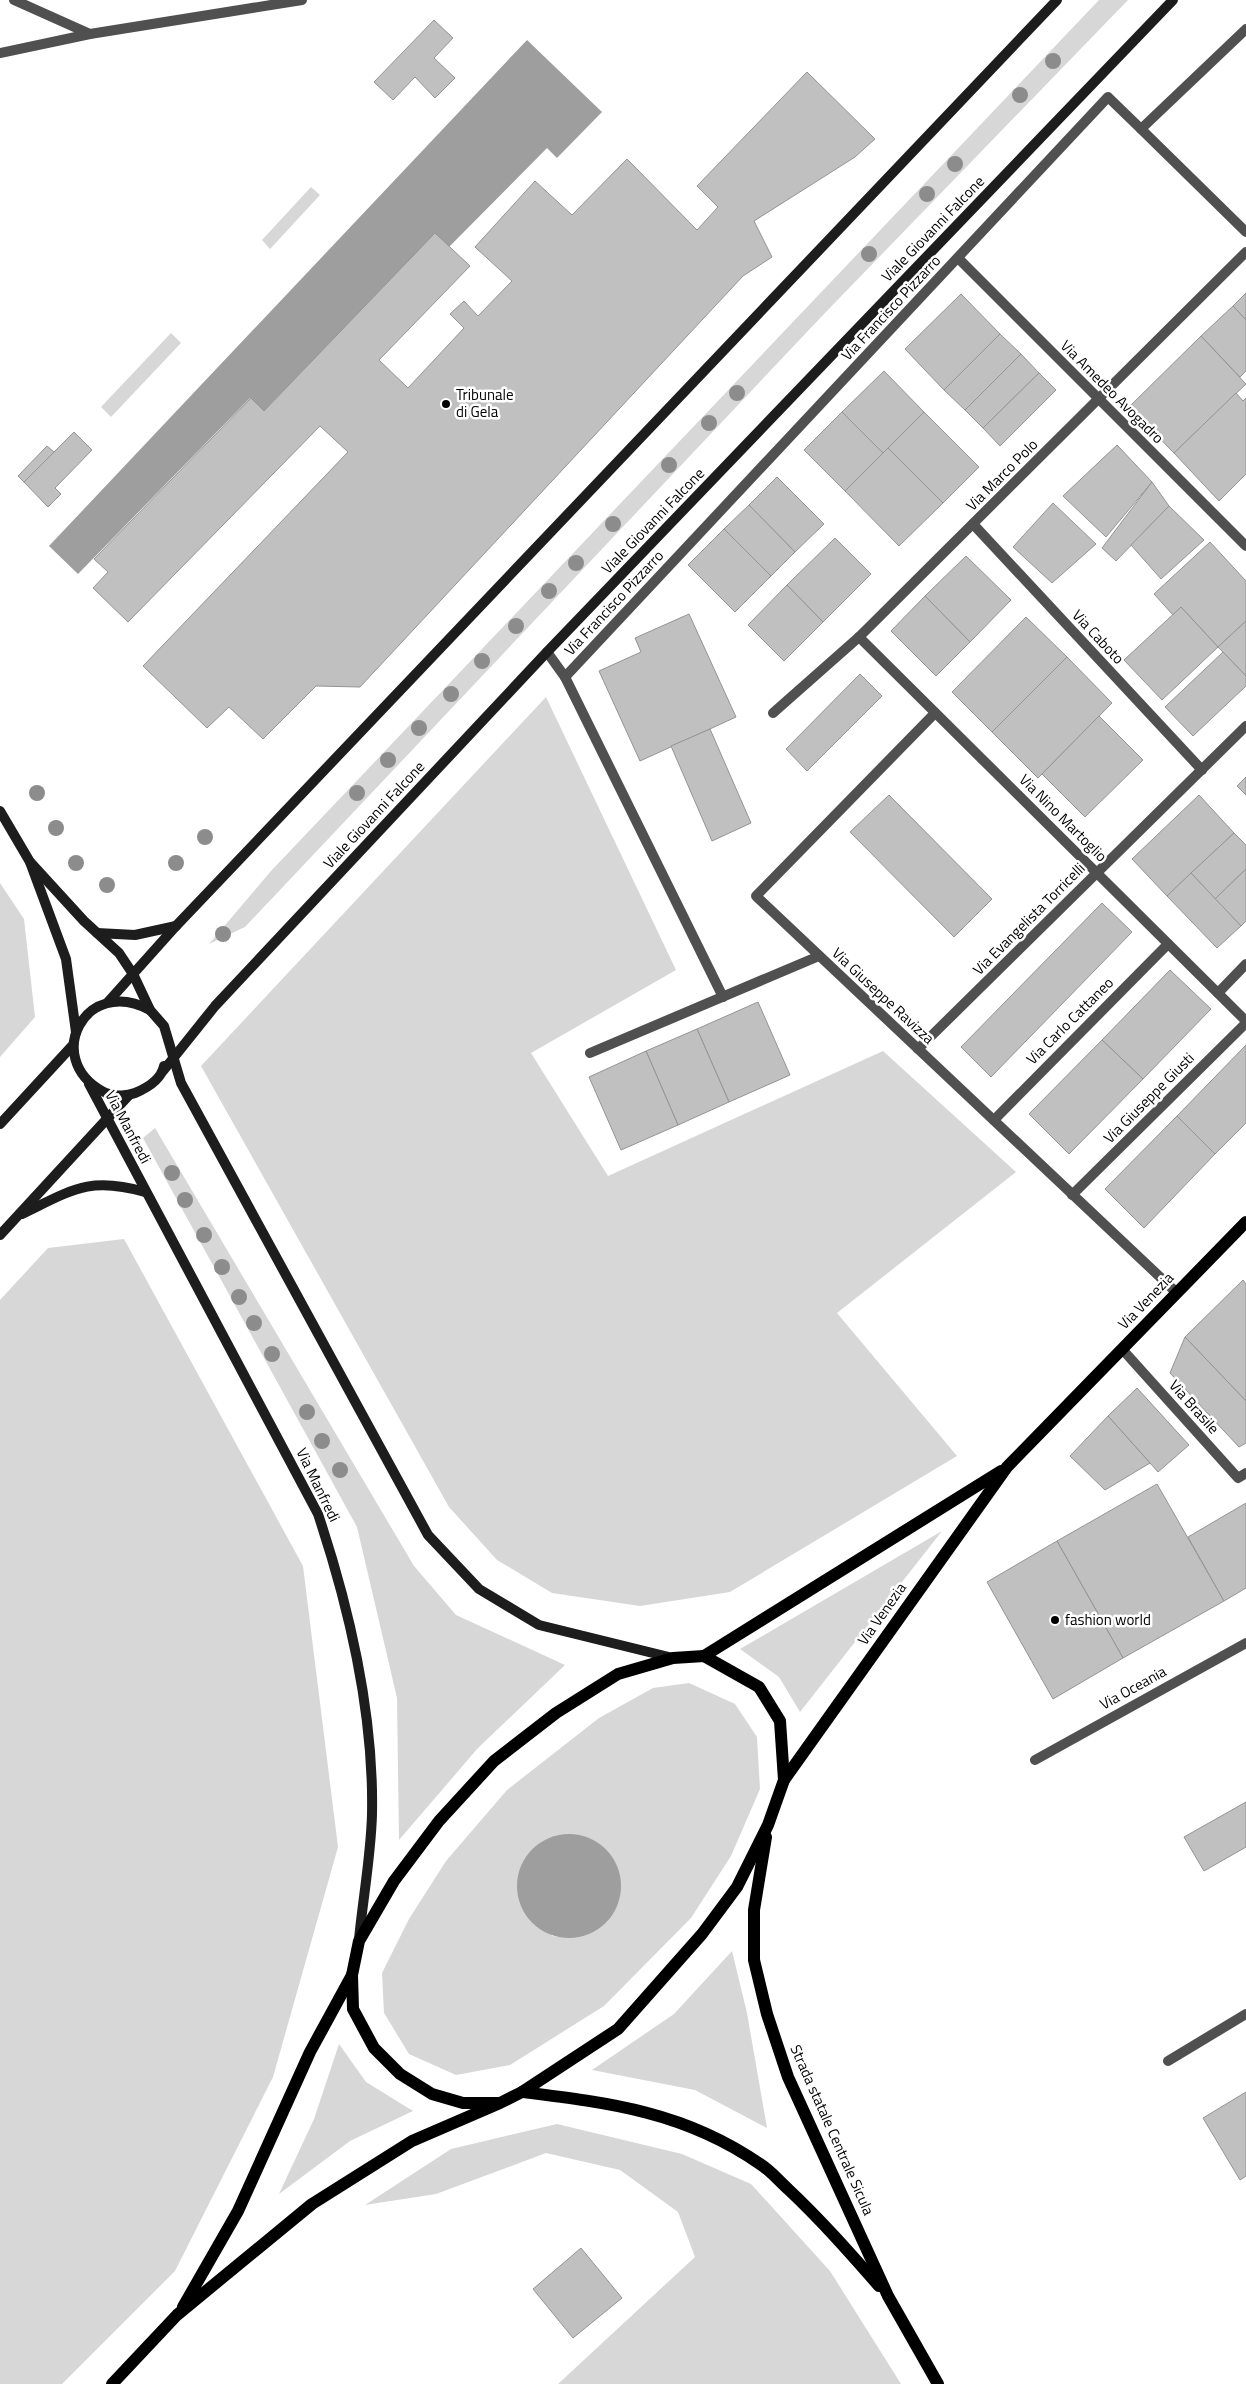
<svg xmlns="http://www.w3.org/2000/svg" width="1246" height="2384" viewBox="0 0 1246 2384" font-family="'Titillium Web',sans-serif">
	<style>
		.green { fill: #d7d7d7; fill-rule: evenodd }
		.water { fill: #9e9e9e }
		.building { fill: #c0c0c0; stroke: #949494 }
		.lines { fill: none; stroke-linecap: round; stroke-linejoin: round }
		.street { stroke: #505050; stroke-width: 10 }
		.secondary { stroke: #1d1d1d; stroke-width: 10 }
		.primary { stroke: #000; stroke-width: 12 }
		.tree { fill: #8c8c8c }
		.poi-dot { fill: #000; stroke: #fff; stroke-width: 2 }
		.labels { text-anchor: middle; stroke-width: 5; stroke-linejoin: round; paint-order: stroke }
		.street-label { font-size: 15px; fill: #000; stroke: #fff }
		.poi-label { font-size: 15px; fill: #000; stroke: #fff; text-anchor: start }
	</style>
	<rect width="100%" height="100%" fill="#fff"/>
	<g class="green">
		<polygon points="1099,0 1128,0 823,315 245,927 209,944 271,871"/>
		<polygon points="311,187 320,195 270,249 262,240"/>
		<polygon points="171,333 181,343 111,417 101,407"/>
		<polygon points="546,697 676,970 531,1053 608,1176 883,1051 1016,1172 837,1313 957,1456 730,1592 640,1606 552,1593 497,1560 449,1507 201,1066"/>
		<polygon points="0,883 24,919 35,1017 0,1057"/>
		<polygon points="155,1128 414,1566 456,1615 565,1665 478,1748 399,1840 397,1698 357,1527 143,1138"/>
		<polygon points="124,1239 303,1566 338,1847 273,2077 175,2271 62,2384 0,2384 0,1300 48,1248"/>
		<polygon points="942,1531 800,1712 779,1677 740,1649"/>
		<path d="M689 1683 735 1704 757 1737 760 1789 731 1856 691 1918 604 2006 510 2065 456 2075 409 2054 384 2013 382 1973 409 1919 446 1861 507 1790 599 1718 653 1688ZM553 1837 619 1900C604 1931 587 1941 552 1936L529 1853 543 1841Z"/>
		<polygon points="732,1951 747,2013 767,2128 695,2090 592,2070 674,2014"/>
		<polygon points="339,2044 366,2082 413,2111 350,2141 279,2194 314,2119"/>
		<polygon points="557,2124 682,2154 751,2184 830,2271 901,2384 558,2384 695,2257 678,2212 620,2170 546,2153 436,2194 365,2205 451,2149"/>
	</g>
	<g class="water">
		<polygon points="527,40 602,112 557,158 547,148 449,247 435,234 264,411 250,398 78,574 49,546"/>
		<circle cx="569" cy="1886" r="52"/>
	</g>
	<g class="building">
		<polygon points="434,20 453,38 434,58 455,78 435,98 415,77 393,100 374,82"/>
		<polygon points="807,72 875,139 855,157 754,221 772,257 743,276 360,687 316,686 263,739 229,707 207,728 143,666 348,452 320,426 128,622 93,588 108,572 94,559 251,398 264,411 435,233 470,266 379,360 408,388 464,328 450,314 464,301 478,316 512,281 475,247 535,181 572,215 627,159 697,230 718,207 697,186"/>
		<polygon points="1246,293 1246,320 1233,306"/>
		<polygon points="961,294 1000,334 944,390 905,349"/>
		<polygon points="1233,306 1246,320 1246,371 1240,377 1201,336"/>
		<polygon points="1000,334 1021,354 965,410 944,390"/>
		<polygon points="1201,336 1246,384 1174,453 1129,407"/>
		<polygon points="1021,354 1039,373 983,428 965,410"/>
		<polygon points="884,371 924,412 883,453 842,412"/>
		<polygon points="1039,373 1056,390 1000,446 983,428"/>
		<polygon points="1236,393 1243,401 1246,398 1246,474 1219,501 1174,453"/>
		<polygon points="842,412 883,453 845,491 804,450"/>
		<polygon points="924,412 979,467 943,503 888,448"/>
		<polygon points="74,432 92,450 55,488 61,494 48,507 24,482"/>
		<polygon points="1117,445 1152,482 1106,537 1063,496"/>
		<polygon points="47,446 54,452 24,482 18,476"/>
		<polygon points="888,448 943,503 899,546 845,491"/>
		<polygon points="777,477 824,524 795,552 749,505"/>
		<polygon points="1152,482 1169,506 1116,561 1102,548"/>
		<polygon points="1053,503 1096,544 1052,583 1013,547"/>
		<polygon points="749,505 795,552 771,576 724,529"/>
		<polygon points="1169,506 1204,540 1161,579 1131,545"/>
		<polygon points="724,529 771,576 735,612 688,565"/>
		<polygon points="835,538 871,574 823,622 787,585"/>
		<polygon points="1210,542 1246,581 1246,621 1218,647 1181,607 1173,615 1154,594"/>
		<polygon points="966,556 1011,600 970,642 925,596"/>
		<polygon points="787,585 823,622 784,661 748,625"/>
		<polygon points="925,596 970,642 936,676 891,631"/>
		<polygon points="1181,607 1218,647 1162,700 1124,660"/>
		<polygon points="689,614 736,717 640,761 599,671 641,652 635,638"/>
		<polygon points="1026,617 1067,657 992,732 952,692"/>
		<polygon points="1246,621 1246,676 1218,647"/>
		<polygon points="1223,652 1246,676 1246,686 1193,736 1165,707"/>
		<polygon points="1067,657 1112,703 1038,778 992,732"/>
		<polygon points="860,674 882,696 807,771 786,749"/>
		<polygon points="1099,716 1143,760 1085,817 1042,774"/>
		<polygon points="710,729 751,823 712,841 671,746"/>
		<polygon points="1246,777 1246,795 1237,786"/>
		<polygon points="889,795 992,899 954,937 850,832"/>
		<polygon points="1199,795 1234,833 1167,896 1132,859"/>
		<polygon points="1234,833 1246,845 1246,869 1215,899 1191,873"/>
		<polygon points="1246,869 1246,921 1241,926 1215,899"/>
		<polygon points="1191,873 1241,926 1217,948 1167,896"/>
		<polygon points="1102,903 1132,932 991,1077 961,1047"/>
		<polygon points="1170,970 1211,1009 1143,1079 1102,1040"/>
		<polygon points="758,1002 790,1075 729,1102 697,1029"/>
		<polygon points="697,1029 729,1102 678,1125 646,1051"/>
		<polygon points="1102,1040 1143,1079 1069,1154 1029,1114"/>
		<polygon points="1246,1045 1246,1123 1215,1154 1177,1116"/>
		<polygon points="646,1051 678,1125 621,1150 589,1077"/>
		<polygon points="1177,1116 1215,1154 1144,1228 1105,1189"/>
		<polygon points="1243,1280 1246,1284 1246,1401 1185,1337"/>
		<polygon points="1185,1337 1246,1401 1246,1443 1239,1447 1170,1373"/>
		<polygon points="1137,1388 1189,1445 1158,1472 1108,1416"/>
		<polygon points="1108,1416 1150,1463 1105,1490 1070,1456"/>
		<polygon points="1157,1484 1224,1601 1123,1658 1057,1541"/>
		<polygon points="1246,1503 1246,1588 1224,1601 1188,1537"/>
		<polygon points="1057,1541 1123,1658 1053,1699 987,1582"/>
		<polygon points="1246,1802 1246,1847 1204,1871 1184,1837"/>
		<polygon points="1246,2092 1246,2176 1240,2180 1203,2118"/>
		<polygon points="581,2248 622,2298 573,2338 533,2289"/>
	</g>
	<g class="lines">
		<g class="street">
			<polyline points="14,0 90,34"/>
			<polyline points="0,53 90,34 302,0"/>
			<polyline points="1141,129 1246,232"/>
			<polyline points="958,258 1246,546"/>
			<polyline points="973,524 1202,770"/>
			<polyline points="859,637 1246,1021"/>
			<polyline points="547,652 565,677 723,997"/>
			<polyline points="565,677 1108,97 1141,129 1246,29"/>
			<polyline points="773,713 859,637 1246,252"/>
			<polyline points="935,713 756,896 1177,1293"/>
			<polyline points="1218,993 1246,964"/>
			<polyline points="918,1049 1246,726"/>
			<polyline points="590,1053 819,956"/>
			<polyline points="994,1120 1168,944"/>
			<polyline points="1072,1195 1246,1023"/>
			<polyline points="1122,1349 1238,1478 1246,1473"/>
			<polyline points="1035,1760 1246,1643"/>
			<polyline points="1168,2061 1246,2014"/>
		</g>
		<g class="secondary">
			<polyline points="0,811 30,862 66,959 76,1032"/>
			<polyline points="30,862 84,921 119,953 133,974 150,1010 164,1026 181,1083 428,1535 479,1589 539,1625 673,1658"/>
			<polyline points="97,933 135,935 176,926"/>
			<polyline points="108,1002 176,926 1057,0"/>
			<path d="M150 1010C85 975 43 1058 102 1091 111 1096 125 1097 135 1093 147 1088 161 1080 164 1066"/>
			<polyline points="163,1071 215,1006 547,652 1173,0"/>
			<path d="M89 1084 318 1514C350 1610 374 1713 372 1814 371 1855 363 1898 359 1939"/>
			<polyline points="0,1124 73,1045"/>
			<path d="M22 1214C72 1190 89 1176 145 1192"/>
			<polyline points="0,1235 129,1095"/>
		</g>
		<g class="primary">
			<polyline points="704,1656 1001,1471"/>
			<polyline points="784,1780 1007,1467 1246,1222"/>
			<polyline points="766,1837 754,1910 754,1960 767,2014 788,2077 888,2296 938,2384"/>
			<path d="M522 2092C611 2103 685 2112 760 2164 770 2170 779 2181 788 2189 821 2220 850 2253 879 2286"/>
			<polyline points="183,2307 238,2211 310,2052 352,1975"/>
			<polyline points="112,2384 177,2315 312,2204 412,2141 500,2103 522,2092 618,2029 702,1934 737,1887 768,1825 784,1780 780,1721 759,1687 704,1656 673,1658 618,1674 556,1713 494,1761 439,1821 394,1881 359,1941 352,1975 353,2009 374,2048 400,2074 432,2094 463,2103 500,2103"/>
		</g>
	</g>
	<g class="tree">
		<circle cx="1053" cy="61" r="8"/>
		<circle cx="1020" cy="95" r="8"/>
		<circle cx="955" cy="164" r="8"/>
		<circle cx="927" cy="194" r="8"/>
		<circle cx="869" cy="254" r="8"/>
		<circle cx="737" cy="393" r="8"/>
		<circle cx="709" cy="423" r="8"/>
		<circle cx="669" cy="465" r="8"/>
		<circle cx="613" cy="524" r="8"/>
		<circle cx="576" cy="563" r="8"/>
		<circle cx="549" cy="591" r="8"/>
		<circle cx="516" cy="626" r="8"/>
		<circle cx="482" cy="661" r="8"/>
		<circle cx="451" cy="694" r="8"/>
		<circle cx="419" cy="728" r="8"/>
		<circle cx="388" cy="760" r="8"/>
		<circle cx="37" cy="793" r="8"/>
		<circle cx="357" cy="793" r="8"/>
		<circle cx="56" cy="828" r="8"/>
		<circle cx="205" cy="837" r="8"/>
		<circle cx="76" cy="863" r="8"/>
		<circle cx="176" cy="863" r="8"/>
		<circle cx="107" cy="885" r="8"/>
		<circle cx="223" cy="934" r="8"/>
		<circle cx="172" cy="1173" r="8"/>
		<circle cx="185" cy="1200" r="8"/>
		<circle cx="204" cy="1235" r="8"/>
		<circle cx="222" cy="1267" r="8"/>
		<circle cx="239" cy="1297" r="8"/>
		<circle cx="254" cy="1323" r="8"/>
		<circle cx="272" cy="1354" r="8"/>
		<circle cx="307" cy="1412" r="8"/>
		<circle cx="322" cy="1441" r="8"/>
		<circle cx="340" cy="1470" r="8"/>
	</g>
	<g class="poi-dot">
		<circle cx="446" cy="404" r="5"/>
		<circle cx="1055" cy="1620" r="5"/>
	</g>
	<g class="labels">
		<g class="street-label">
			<text transform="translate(933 229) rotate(-46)" y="5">Viale Giovanni Falcone</text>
			<text transform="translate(891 308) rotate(-47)" y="5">Via Francisco Pizzarro</text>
			<text transform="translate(1112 392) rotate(45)" y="5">Via Amedeo Avogadro</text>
			<text transform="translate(1002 475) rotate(-45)" y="5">Via Marco Polo</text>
			<text transform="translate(653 521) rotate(-46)" y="5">Viale Giovanni Falcone</text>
			<text transform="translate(614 603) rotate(-47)" y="5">Via Francisco Pizzarro</text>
			<text transform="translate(1098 637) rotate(47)" y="5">Via Caboto</text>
			<text transform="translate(374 815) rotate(-47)" y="5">Viale Giovanni Falcone</text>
			<text transform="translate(1063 818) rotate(45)" y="5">Via Nino Martoglio</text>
			<text transform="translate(1029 919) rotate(-45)" y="5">Via Evangelista Torricelli</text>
			<text transform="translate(883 996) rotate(43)" y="5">Via Giuseppe Ravizza</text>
			<text transform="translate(1070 1021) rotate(-45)" y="5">Via Carlo Cattaneo</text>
			<text transform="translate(1149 1098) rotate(-45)" y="5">Via Giuseppe Giusti</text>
			<text transform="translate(128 1127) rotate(62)" y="5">Via Manfredi</text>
			<text transform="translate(1146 1301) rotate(-46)" y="5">Via Venezia</text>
			<text transform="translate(1194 1407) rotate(48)" y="5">Via Brasile</text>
			<text transform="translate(318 1485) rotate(64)" y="5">Via Manfredi</text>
			<text transform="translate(882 1614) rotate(-55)" y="5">Via Venezia</text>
			<text transform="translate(1133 1688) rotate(-29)" y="5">Via Oceania</text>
			<text transform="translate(832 2130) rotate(66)" y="5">Strada statale Centrale Sicula</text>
		</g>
		<g class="poi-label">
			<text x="456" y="400">Tribunale<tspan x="456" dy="17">di Gela</tspan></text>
			<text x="1065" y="1625">fashion world</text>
		</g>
	</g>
</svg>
